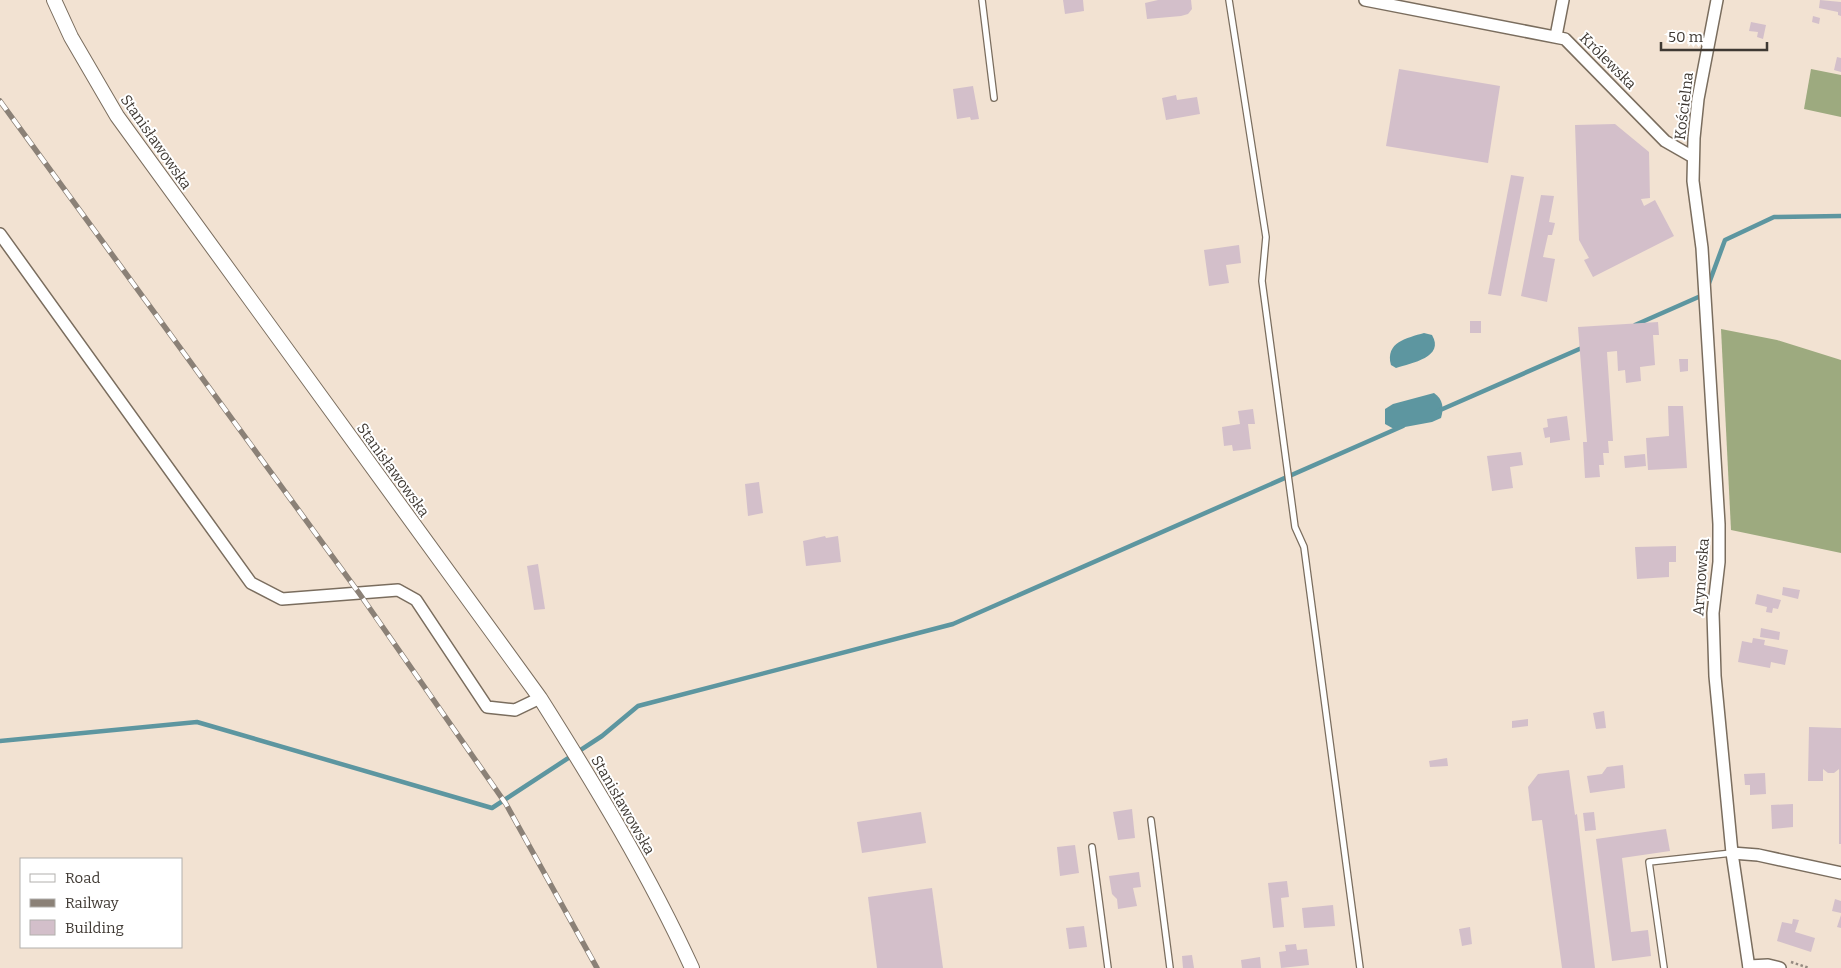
<svg xmlns="http://www.w3.org/2000/svg" width="1841" height="968" viewBox="0 0 1841 968" font-family="Bitter,serif">
	<style>
		.forest { fill: #9daa7f }
		.water { fill: #5d96a0 }
		.lines { fill: none; stroke-linecap: round; stroke-linejoin: round }
		.stream { stroke: #5d96a0; stroke-width: 4.5 }
		.building { fill: #d3bfca }
		.service-casing { stroke: #7a6d5e; stroke-width: 8 }
		.minor-casing { stroke: #7a6d5e; stroke-width: 14 }
		.tertiary-casing { stroke: #7a6d5e; stroke-width: 16 }
		.path { stroke: #958a80; stroke-width: 2.5; stroke-dasharray: 2.5 2.5; stroke-linecap: butt }
		.service { stroke: #fff; stroke-width: 5.5 }
		.minor { stroke: #fff; stroke-width: 11 }
		.tertiary { stroke: #fff; stroke-width: 14 }
		.rail-casing { stroke: #8b8177; stroke-width: 5.5 }
		.rail { stroke: #fff; stroke-width: 4; stroke-dasharray: 11; stroke-linecap: butt }
		.labels { text-anchor: middle; stroke-width: 4; stroke-linejoin: round; paint-order: stroke }
		.street-label { font-size: 15px; fill: #3f3933; stroke: #fff }
	</style>
	<rect width="100%" height="100%" fill="#f2e2d2"/>
	<g class="forest">
		<polygon points="1811,69 1841,75 1841,117 1804,109"/>
		<polygon points="1721,329 1777,340 1841,360 1841,553 1731,530"/>
	</g>
	<g class="water">
		<path d="M1424 333 1432 335C1445 357 1412 363 1396 368L1391 365C1385 342 1407 338 1424 333Z"/>
		<path d="M1434 393C1443 399 1444 408 1441 418L1432 422 1394 429 1385 424V409L1393 404Z"/>
	</g>
	<g class="lines">
		<g class="stream">
			<polyline points="1708,286 1725,240 1774,217 1841,216"/>
			<polyline points="1635,325 1703,295"/>
			<polyline points="1438,411 1584,347"/>
			<polyline points="0,741 197,722 492,808 602,736 638,706 953,624 1403,426"/>
		</g>
	</g>
	<g class="building">
		<polygon points="1063,0 1083,0 1084,11 1065,14"/>
		<polygon points="1158,0 1191,0 1192,9 1188,14 1181,16 1147,19 1145,3"/>
		<polygon points="1820,0 1841,2 1841,16 1838,15 1838,12 1819,8"/>
		<polygon points="1813,16 1820,18 1819,24 1812,22"/>
		<polygon points="1751,22 1766,25 1763,39 1757,37 1758,32 1749,31"/>
		<polygon points="1837,57 1841,58 1841,72 1834,70"/>
		<polygon points="1399,69 1500,86 1488,163 1386,146"/>
		<polygon points="973,86 979,119 971,120 970,117 957,119 953,89"/>
		<polygon points="1176,95 1177,100 1197,97 1200,114 1166,120 1162,98"/>
		<polygon points="1615,124 1649,152 1650,198 1641,199 1644,206 1655,200 1674,236 1593,277 1584,260 1589,258 1579,240 1575,125"/>
		<polygon points="1511,175 1524,177 1501,296 1488,294"/>
		<polygon points="1541,195 1554,196 1549,222 1555,223 1552,235 1548,235 1543,257 1555,259 1547,302 1521,296"/>
		<polygon points="1239,245 1241,263 1226,265 1229,283 1209,286 1204,250"/>
		<rect x="1470" y="321" width="11" height="12"/>
		<polygon points="1658,322 1659,335 1653,335 1655,365 1640,367 1641,381 1626,383 1625,370 1618,371 1617,351 1607,352 1613,441 1608,441 1609,453 1603,453 1604,465 1599,465 1600,477 1585,478 1583,442 1587,442 1578,327"/>
		<polygon points="1679,359 1688,359 1688,371 1680,372"/>
		<polygon points="1668,406 1683,406 1687,468 1648,470 1646,438 1669,436"/>
		<polygon points="1253,409 1255,424 1248,424 1251,449 1233,451 1232,445 1224,446 1222,427 1240,424 1238,411"/>
		<polygon points="1567,416 1570,440 1550,443 1550,437 1545,438 1543,428 1548,427 1547,419"/>
		<polygon points="1521,452 1523,465 1510,467 1513,488 1492,491 1487,456"/>
		<polygon points="1645,454 1646,466 1625,468 1624,456"/>
		<polygon points="759,482 763,513 748,516 745,484"/>
		<polygon points="825,536 826,538 838,536 841,562 806,566 803,541"/>
		<polygon points="1676,546 1676,562 1669,562 1669,577 1637,579 1635,547"/>
		<polygon points="538,564 545,609 534,610 527,566"/>
		<polygon points="1783,587 1800,590 1798,599 1782,595"/>
		<polygon points="1757,594 1781,600 1778,609 1773,608 1772,613 1766,612 1767,607 1755,604"/>
		<polygon points="1761,628 1780,632 1779,640 1760,637"/>
		<polygon points="1753,638 1765,640 1764,645 1788,650 1785,665 1771,662 1770,668 1738,662 1742,641 1752,643"/>
		<polygon points="1604,711 1606,728 1596,729 1593,713"/>
		<polygon points="1528,719 1528,726 1512,728 1512,721"/>
		<polygon points="1809,727 1841,728 1841,844 1839,844 1839,769 1834,773 1828,773 1823,769 1823,781 1808,781"/>
		<polygon points="1447,758 1448,766 1430,767 1429,761"/>
		<polygon points="1623,765 1625,788 1590,793 1587,776 1602,774 1607,767"/>
		<polygon points="1569,770 1575,815 1577,814 1595,968 1562,968 1542,820 1532,821 1528,787 1538,774"/>
		<polygon points="1765,773 1766,794 1750,795 1750,785 1745,785 1744,774"/>
		<polygon points="1793,804 1793,827 1772,829 1771,805"/>
		<polygon points="1132,809 1135,838 1118,840 1113,812"/>
		<polygon points="921,812 926,843 862,853 857,822"/>
		<polygon points="1594,812 1596,830 1585,831 1583,813"/>
		<polygon points="1666,829 1670,851 1622,858 1631,932 1648,930 1651,956 1612,961 1596,839"/>
		<polygon points="1075,845 1079,873 1060,876 1057,847"/>
		<polygon points="1139,872 1141,887 1133,888 1137,906 1118,909 1117,899 1112,894 1109,876"/>
		<polygon points="1287,881 1289,897 1281,898 1284,927 1273,928 1268,883"/>
		<polygon points="932,888 943,968 877,968 868,897"/>
		<polygon points="1835,899 1841,901 1841,913 1832,911"/>
		<polygon points="1333,905 1335,926 1304,928 1302,908"/>
		<polygon points="1841,915 1841,928 1837,927"/>
		<polygon points="1793,919 1799,920 1795,932 1815,938 1811,952 1777,941 1782,922 1792,924"/>
		<polygon points="1084,926 1087,947 1069,949 1066,928"/>
		<polygon points="1470,927 1472,944 1462,946 1459,929"/>
		<polygon points="1296,944 1297,950 1307,949 1309,965 1281,968 1279,952 1286,951 1285,945"/>
		<polygon points="1192,955 1194,968 1183,968 1182,956"/>
		<polygon points="1260,957 1261,968 1242,968 1241,960"/>
	</g>
	<g class="lines">
		<defs>
			<g id="service">
				<polyline points="982,0 994,98"/>
				<polyline points="1229,0 1266,237 1262,281 1295,527 1304,547 1360,968"/>
				<polyline points="1151,820 1170,968"/>
				<polyline points="1092,847 1108,968"/>
				<polyline points="1664,968 1649,862 1732,853"/>
			</g>
			<g id="minor">
				<polyline points="1365,0 1565,39 1665,141 1693,157"/>
				<polyline points="1717,0 1698,99 1694,138 1693,181 1702,248 1719,524 1719,562 1713,613 1715,676 1732,853 1749,968"/>
				<polyline points="1556,36 1563,0"/>
				<polyline points="0,234 251,583 282,599 398,590 416,600 487,707 515,710 540,698"/>
				<polyline points="1732,853 1758,855 1841,873"/>
				<polyline points="1749,966 1768,965 1780,968"/>
			</g>
			<path id="tertiary" d="M54 0 71 37 117 116 540 698C595 785 649 874 692 968"/>
		</defs>
		<use href="#service" class="service-casing"/>
		<use href="#minor" class="minor-casing"/>
		<use href="#tertiary" class="tertiary-casing"/>
		<polyline class="path" points="1791,962 1809,968"/>
		<use href="#service" class="service"/>
		<use href="#minor" class="minor"/>
		<use href="#tertiary" class="tertiary"/>
		<defs>
			<polyline id="rail" points="0,101 359,593 506,804 597,968"/>
		</defs>
		<use href="#rail" class="rail-casing"/>
		<use href="#rail" class="rail"/>
	</g>
	<g class="labels">
		<g class="street-label">
			<text transform="translate(1608 61) rotate(45)" y="5">Królewska</text>
			<text transform="translate(1684 106) rotate(-83)" y="5">Kościelna</text>
			<text transform="translate(156 142) rotate(55)" y="5">Stanisławowska</text>
			<text transform="translate(393 470) rotate(54)" y="5">Stanisławowska</text>
			<text transform="translate(1701 577) rotate(-86)" y="5">Arynowska</text>
			<text transform="translate(623 805) rotate(60)" y="5">Stanisławowska</text>
		</g>
	</g>
	<rect x="20" y="858" width="162" height="90" fill="#ffffff" stroke="#b2b0ad"/>
	<rect x="30" y="874" width="25" height="8" fill="#ffffff" stroke="#b2b0ad"/>
	<text x="65" y="883" font-size="15" fill="#3f3933">Road</text>
	<rect x="30" y="899" width="25" height="8" fill="#8b8177" stroke="#b2b0ad"/>
	<text x="65" y="908" font-size="15" fill="#3f3933">Railway</text>
	<rect x="30" y="920" width="25" height="15" fill="#d3bfca" stroke="#b2b0ad"/>
	<text x="65" y="933" font-size="15" fill="#3f3933">Building</text>
	<path d="M1661 42v8h106v-8" fill="none" stroke="#3f3933" stroke-width="2.5"/>
	<text x="1668" y="42" font-size="15" fill="#3f3933" stroke="#ffffff" stroke-width="4" paint-order="stroke">50 m</text>
</svg>
